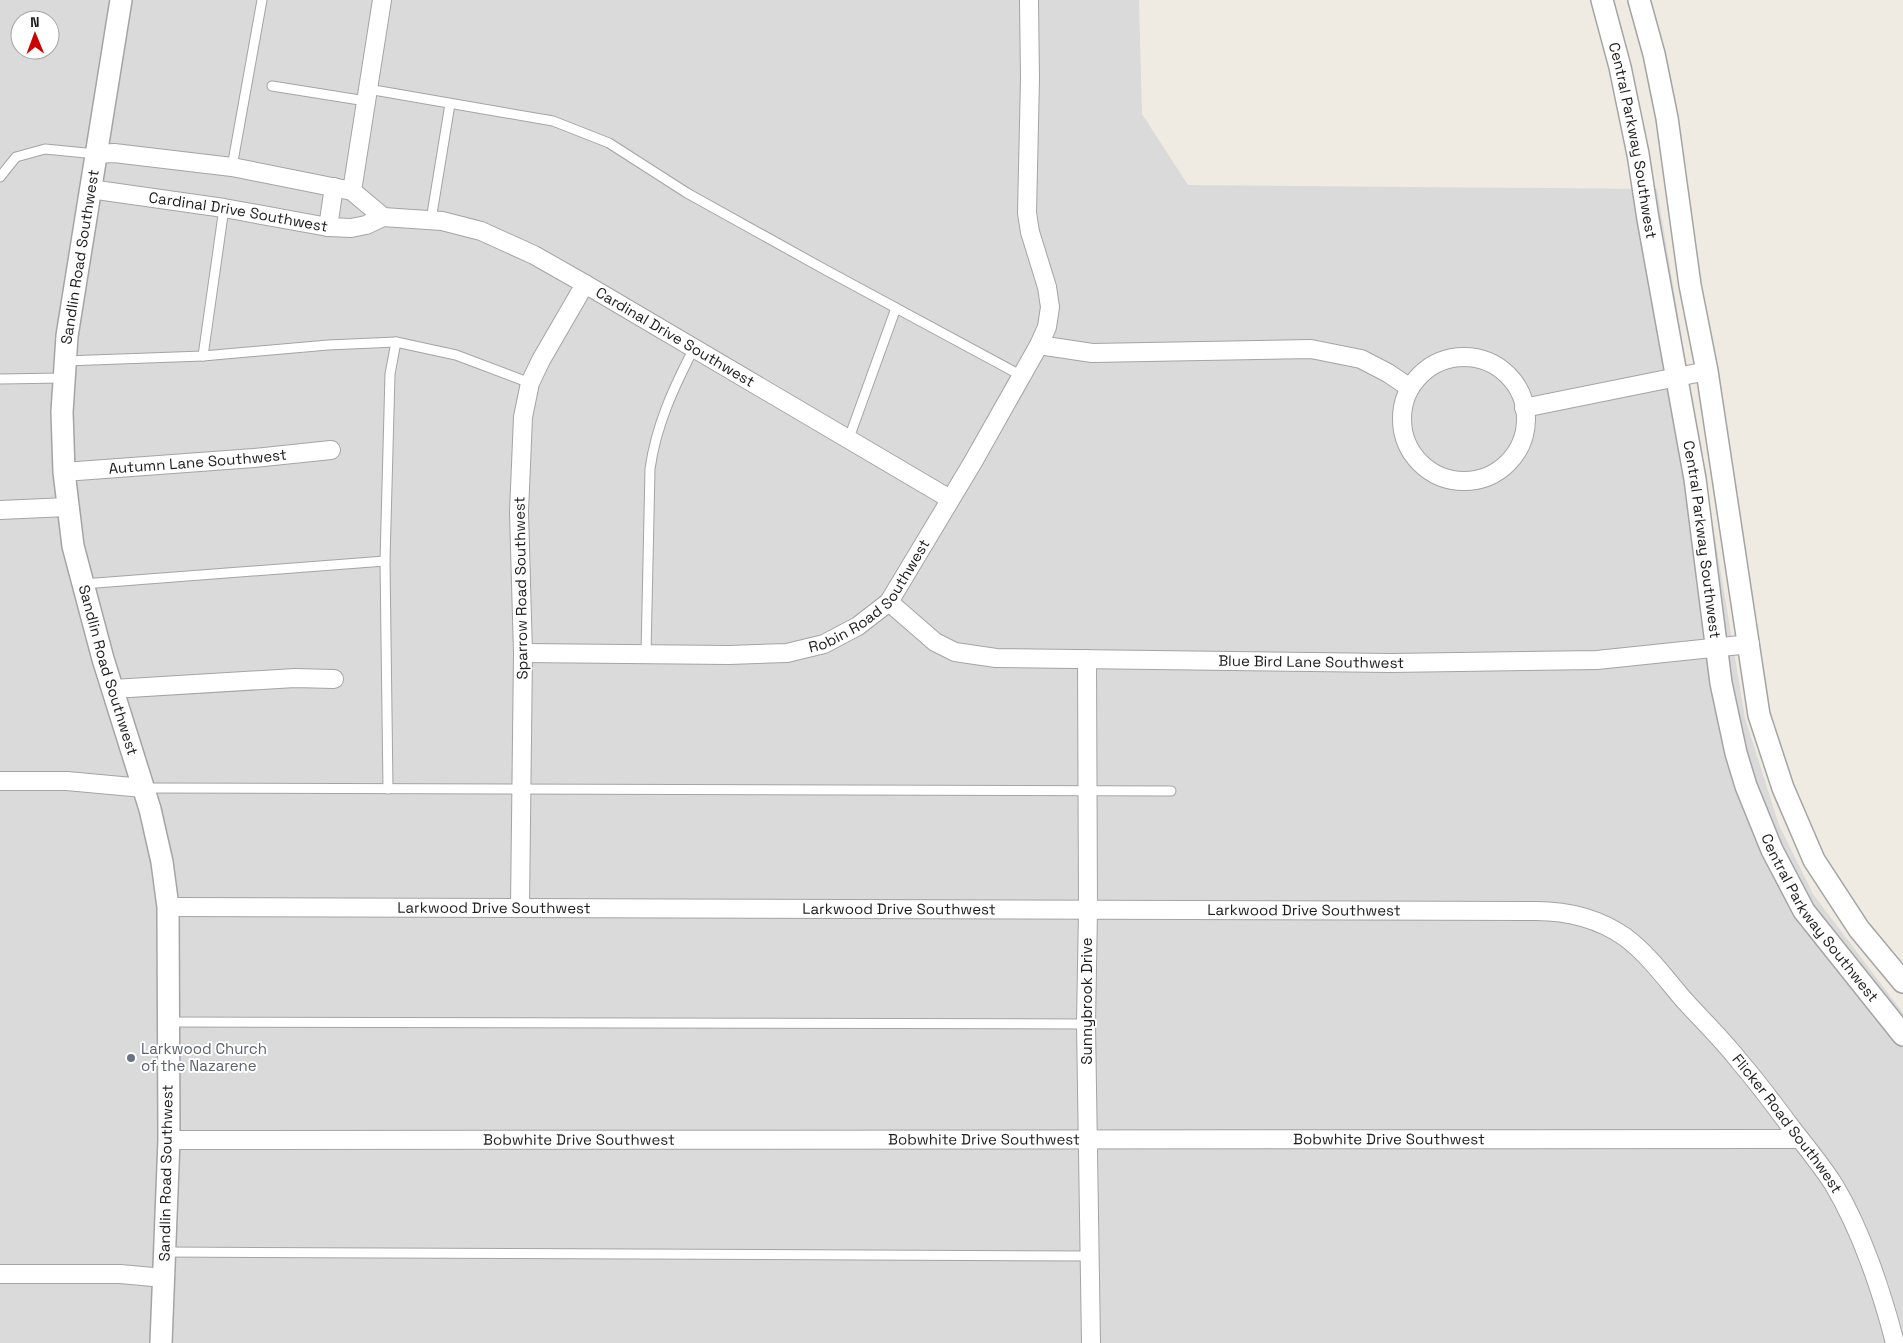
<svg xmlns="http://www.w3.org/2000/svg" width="1903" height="1343" viewBox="0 0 1903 1343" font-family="'Space Grotesk',sans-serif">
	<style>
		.residential { fill: #dbdada; fill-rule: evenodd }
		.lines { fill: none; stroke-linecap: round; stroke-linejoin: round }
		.service-casing { stroke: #a4a4a4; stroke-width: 11 }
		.minor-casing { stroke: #a4a4a4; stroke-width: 20 }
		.tertiary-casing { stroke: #a4a4a4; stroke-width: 24 }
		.service { stroke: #fff; stroke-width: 9 }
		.minor { stroke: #fff; stroke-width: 18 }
		.tertiary { stroke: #fff; stroke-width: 21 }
		.worship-dot { fill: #6b7280; stroke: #fff; stroke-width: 2 }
		.labels { text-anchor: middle; stroke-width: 4; stroke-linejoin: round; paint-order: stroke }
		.street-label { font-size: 15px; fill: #1d1d1d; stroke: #fff }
		.worship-label { font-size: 15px; fill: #5b616d; stroke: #fff; text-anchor: start }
	</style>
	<rect width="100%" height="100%" fill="#efebe2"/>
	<path class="residential" d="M0 0H1139L1142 114 1188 185 1657 189 1745 718 1779 825 1813 894 1903 1013V1343H0ZM20 20H50V50H20Z"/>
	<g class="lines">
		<defs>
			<g id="service">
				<polyline points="272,86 366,101"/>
				<polyline points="368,89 553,121 609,143 687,193 822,268 1022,376"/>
				<polyline points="232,167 262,0"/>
				<polyline points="0,177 16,157 45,149 96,154"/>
				<polyline points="431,220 450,104"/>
				<polyline points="203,356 224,208"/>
				<polyline points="65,361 203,356 328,345 396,342 456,355 530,383"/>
				<polyline points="0,379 63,378"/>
				<polyline points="849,438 896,308"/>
				<polyline points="83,584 385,561"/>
				<path d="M646 654 650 469C656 425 674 387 694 348"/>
				<polyline points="144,788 1171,791"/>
				<polyline points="388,789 385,561 390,374 396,342"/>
				<polyline points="168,1022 1086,1024"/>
				<polyline points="164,1252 1091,1256"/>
			</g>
			<g id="minor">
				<polyline points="96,154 114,153 232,167 352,191 383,217"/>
				<path id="s1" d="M90 189 224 208 328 227 351 228 366 225 383 217 442 221 481 231 534 255 585 284 950 499"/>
				<polyline points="352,191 382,0"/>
				<polyline points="328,227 334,187"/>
				<polyline points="1039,345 1092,353 1311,349 1361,359 1388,373 1410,388"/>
				<circle cx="1464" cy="419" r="62"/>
				<polyline points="1524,408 1707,371"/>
				<path id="s2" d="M64 472 254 458 331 450"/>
				<polyline points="0,510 67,507"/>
				<path id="s3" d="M889 602 935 642 955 652 996 658 1391 663 1597 660 1750 644"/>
				<path id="s4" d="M523 653 729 655 787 653 824 644 858 626 889 602 973 462 1039 345 1047 327 1050 307 1047 287 1030 232 1027 213 1030 79 1029 0"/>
				<polyline points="1087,659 1088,911 1086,1024 1091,1343"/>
				<polyline points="113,689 295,678 334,679"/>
				<polyline points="0,781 67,781 143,788"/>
				<path id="s5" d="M168 907 1536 911C1567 911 1599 919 1625 937 1648 954 1666 979 1684 1000 1703 1021 1723 1040 1740 1062 1759 1084 1776 1107 1793 1130 1807 1148 1822 1166 1834 1185 1861 1230 1882 1292 1895 1343"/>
				<polyline points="520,907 523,653 519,512 523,417 530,383 541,360 585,284"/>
				<path id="s6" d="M169 1140 1800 1139"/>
				<polyline points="0,1274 120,1274 164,1278"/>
			</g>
			<g id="tertiary">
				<path id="s7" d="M121 0 67 336 62 412 64 472 73 546 103 659 150 809 162 862 168 907 169 1140 161 1343"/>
				<path id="s8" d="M1602 0 1620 67 1638 154 1648 219 1695 479 1721 683 1736 753 1746 786 1772 850 1804 911 1903 1035"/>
				<polyline points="1639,0 1654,54 1667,118 1690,285 1707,371 1759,715 1783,788 1814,860 1859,929 1903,982"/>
			</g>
		</defs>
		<use href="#service" class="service-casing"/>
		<use href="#minor" class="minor-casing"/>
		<use href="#tertiary" class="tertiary-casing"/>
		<use href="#service" class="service"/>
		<use href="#minor" class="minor"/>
		<use href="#tertiary" class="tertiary"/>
	</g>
	<circle class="worship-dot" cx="131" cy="1058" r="5"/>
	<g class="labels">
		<g class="street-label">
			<text dy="5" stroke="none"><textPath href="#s8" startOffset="144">Central Parkway Southwest</textPath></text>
			<text dy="5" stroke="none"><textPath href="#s1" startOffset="150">Cardinal Drive Southwest</textPath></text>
			<text transform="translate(80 257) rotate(-81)" y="5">Sandlin Road Southwest</text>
			<text dy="5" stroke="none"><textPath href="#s1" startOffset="619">Cardinal Drive Southwest</textPath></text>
			<text dy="5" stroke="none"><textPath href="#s2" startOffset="134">Autumn Lane Southwest</textPath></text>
			<text dy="5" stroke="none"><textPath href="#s8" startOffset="549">Central Parkway Southwest</textPath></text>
			<text transform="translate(521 588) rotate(-91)" y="5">Sparrow Road Southwest</text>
			<text dy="5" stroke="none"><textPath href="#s4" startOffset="369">Robin Road Southwest</textPath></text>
			<text dy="5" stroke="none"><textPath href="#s3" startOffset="440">Blue Bird Lane Southwest</textPath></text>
			<text dy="5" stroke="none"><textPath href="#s7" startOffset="680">Sandlin Road Southwest</textPath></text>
			<text dy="5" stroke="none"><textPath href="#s5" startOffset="326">Larkwood Drive Southwest</textPath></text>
			<text dy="5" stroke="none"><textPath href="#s5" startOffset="731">Larkwood Drive Southwest</textPath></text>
			<text dy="5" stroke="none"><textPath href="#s5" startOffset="1136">Larkwood Drive Southwest</textPath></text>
			<text dy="5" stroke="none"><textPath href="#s8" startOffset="952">Central Parkway Southwest</textPath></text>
			<text transform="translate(1087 1001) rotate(-90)" y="5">Sunnybrook Drive</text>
			<text dy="5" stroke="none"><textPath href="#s5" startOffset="1710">Flicker Road Southwest</textPath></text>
			<text dy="5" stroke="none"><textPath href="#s6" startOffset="410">Bobwhite Drive Southwest</textPath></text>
			<text dy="5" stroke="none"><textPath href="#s6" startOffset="815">Bobwhite Drive Southwest</textPath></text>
			<text dy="5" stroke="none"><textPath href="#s6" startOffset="1220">Bobwhite Drive Southwest</textPath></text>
			<text transform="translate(166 1173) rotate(-89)" y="5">Sandlin Road Southwest</text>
		</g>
		<g class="worship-label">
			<text x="141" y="1054">Larkwood Church<tspan x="141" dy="17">of the Nazarene</tspan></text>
		</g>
	</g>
	<g transform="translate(35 35) rotate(359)"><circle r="24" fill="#ffffff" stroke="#a5a5a5"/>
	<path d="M0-4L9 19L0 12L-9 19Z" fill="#ca0300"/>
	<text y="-8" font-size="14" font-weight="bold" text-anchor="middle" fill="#1d1d1d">N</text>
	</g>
</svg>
